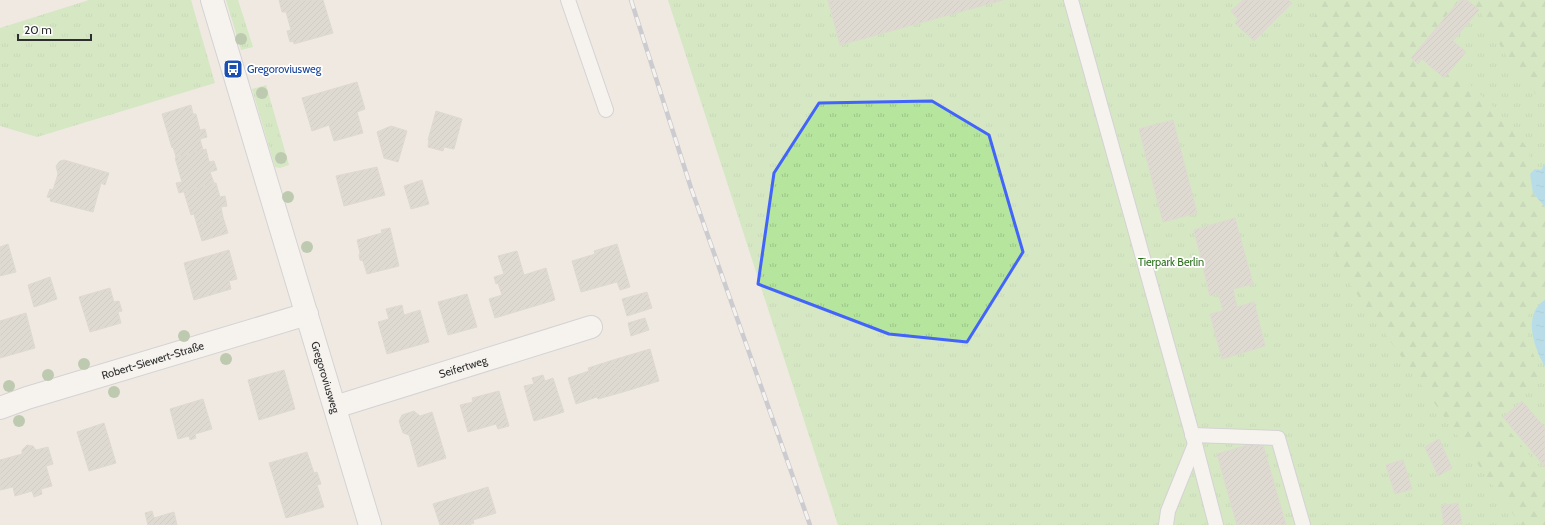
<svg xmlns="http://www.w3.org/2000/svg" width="1545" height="525" viewBox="0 0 1545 525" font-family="Cabin,sans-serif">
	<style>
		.grass { fill: url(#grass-tufts) }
		.forest { fill: url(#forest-firs) }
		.water { fill: url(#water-ripples) }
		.building { fill: url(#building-hatch); stroke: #cbc5ba }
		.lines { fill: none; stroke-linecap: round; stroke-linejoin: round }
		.lane-casing { stroke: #b4b7c1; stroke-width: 16 }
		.street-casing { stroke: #b4b7c1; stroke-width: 24 }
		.lane { stroke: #fff; stroke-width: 14 }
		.street { stroke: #fff; stroke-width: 22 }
		.rail-casing { stroke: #a3a6b8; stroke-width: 4.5 }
		.rail { stroke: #fff; stroke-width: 3; stroke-dasharray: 9; stroke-linecap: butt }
		.tree { fill: #84a574 }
		.marked { fill: none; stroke: #4264fb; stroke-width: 3; stroke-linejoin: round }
		.labels { text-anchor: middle; stroke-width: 3.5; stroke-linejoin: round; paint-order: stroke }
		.transit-label { font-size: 11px; fill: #164399; stroke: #fff; text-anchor: start }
		.park-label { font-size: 11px; fill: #2c6e1b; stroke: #fff }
		.street-label { font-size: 11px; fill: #2e2e2e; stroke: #fff }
	</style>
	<defs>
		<pattern id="grass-tufts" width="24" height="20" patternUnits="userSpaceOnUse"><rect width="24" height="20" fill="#b6e59e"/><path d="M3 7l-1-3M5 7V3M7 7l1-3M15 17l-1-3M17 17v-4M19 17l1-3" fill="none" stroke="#9dc588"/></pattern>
		<pattern id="forest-firs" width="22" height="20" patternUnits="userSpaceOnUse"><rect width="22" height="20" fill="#b6e59e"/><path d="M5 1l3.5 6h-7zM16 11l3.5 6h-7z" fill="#9dc588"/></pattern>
		<pattern id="water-ripples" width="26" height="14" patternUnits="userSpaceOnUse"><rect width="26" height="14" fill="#75cff0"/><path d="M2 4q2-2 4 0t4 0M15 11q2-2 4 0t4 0" fill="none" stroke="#66b2ce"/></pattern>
		<pattern id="building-hatch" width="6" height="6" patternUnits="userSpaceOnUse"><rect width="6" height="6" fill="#cbc7bf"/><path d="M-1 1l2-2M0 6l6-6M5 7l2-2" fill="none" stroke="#afaba4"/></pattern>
	</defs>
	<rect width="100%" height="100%" fill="#efe9e1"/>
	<g class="grass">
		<polygon points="89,0 191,0 215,83 37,137 0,126 0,28"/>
		<polygon points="226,0 238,0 253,47 241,50"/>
		<polygon points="668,0 1545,0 1545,525 838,525"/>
		<polygon points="266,85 289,165 280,168 275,167 252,89"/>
	</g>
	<g class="forest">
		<polygon points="1315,0 1460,0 1411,58 1418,63 1422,59 1454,66 1475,90 1497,110 1529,150 1533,193 1545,207 1545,287 1526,319 1527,337 1542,378 1496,415 1545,474 1545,525 1521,525 1337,266 1316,90"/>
		<polygon points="1467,0 1545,0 1545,101 1540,99 1514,69 1479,10"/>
	</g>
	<g class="water">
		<polygon points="1545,164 1545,207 1533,193 1530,174 1535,169 1541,170"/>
		<path d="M1545 300V367C1534 348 1522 314 1545 300Z"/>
	</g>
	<g class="building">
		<polygon points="279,0 323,0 333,33 294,44 293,41 290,42 287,31 291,30 286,12 282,12"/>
		<polygon points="828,0 1003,0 840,45"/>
		<polygon points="1243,0 1288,0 1292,3 1254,41 1235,23 1238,19 1231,11"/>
		<polygon points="1460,0 1467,0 1479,10 1453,41 1466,52 1444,78 1422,59 1418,64 1411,58"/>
		<polygon points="357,82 365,109 357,112 363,133 334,141 329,125 312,131 302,98"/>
		<polygon points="191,105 193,114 196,114 200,130 205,129 207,137 200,139 203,150 176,157 173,147 172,148 162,114"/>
		<polygon points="436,111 462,119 454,149 444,147 443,151 428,147 429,140 428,140"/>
		<polygon points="1173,120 1197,213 1163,222 1139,129"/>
		<polygon points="391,126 407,131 398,162 384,158 377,132"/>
		<polygon points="206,149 209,162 214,161 217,170 210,172 214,183 179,193 176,183 182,182 175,158"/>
		<polygon points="64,160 109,173 105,185 101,183 93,212 50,201 51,198 47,197 50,189 53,190 58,174 56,166 60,161"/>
		<polygon points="377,167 385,195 344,206 336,176"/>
		<polygon points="422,180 429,204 411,209 404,186"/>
		<polygon points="214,183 216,183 220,197 225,196 227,206 221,207 223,217 197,225 194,214 191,215 184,192"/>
		<polygon points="223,217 228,233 202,241 197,225"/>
		<polygon points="1235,218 1253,284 1233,289 1237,307 1254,302 1265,346 1222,359 1210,314 1223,311 1218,293 1210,296 1194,230"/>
		<polygon points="390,228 399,266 367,274 363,261 360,260 359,255 360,253 357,240 382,233 381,230"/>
		<polygon points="8,244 16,272 0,276 0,247"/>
		<polygon points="617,244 630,287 620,290 617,282 581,292 572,261 595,254 594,251"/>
		<polygon points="229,250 237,279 229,281 231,289 194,300 184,263"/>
		<polygon points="517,251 524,275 546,268 555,300 495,318 489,299 502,295 498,283 496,284 494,277 504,274 498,256"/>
		<polygon points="50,277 57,299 34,307 28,285"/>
		<polygon points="110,288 114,302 119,301 122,311 118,312 121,323 90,332 79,297"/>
		<polygon points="647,292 652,308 627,316 622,299"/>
		<polygon points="467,294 477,327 448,335 438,302"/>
		<polygon points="402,305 404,315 420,310 429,342 387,354 378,322 389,319 386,309"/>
		<polygon points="26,313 35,348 0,358 0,321"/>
		<polygon points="645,318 649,330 631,336 628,323"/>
		<polygon points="650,349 659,381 623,392 613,360"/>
		<polygon points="613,360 623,392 598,399 588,368"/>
		<polygon points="284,370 295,409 259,420 248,380"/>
		<polygon points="589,371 597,397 576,404 568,378"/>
		<polygon points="543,375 545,381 553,378 564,412 534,421 524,386 534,384 532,378"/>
		<polygon points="499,391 509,426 498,429 496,424 468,432 460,405 473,402 472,398"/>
		<polygon points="203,399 212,429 195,434 196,438 190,440 189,436 178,439 170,409"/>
		<polygon points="1522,401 1545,428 1545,467 1503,417"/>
		<polygon points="414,411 420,416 432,412 446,458 418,467 409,435 403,433 399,421 402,415"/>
		<polygon points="104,423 116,463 89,471 77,432"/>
		<polygon points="1439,439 1452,468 1438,476 1425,447"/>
		<polygon points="1262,441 1286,525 1237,525 1217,454"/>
		<polygon points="27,445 33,446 36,450 48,447 53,464 46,466 52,486 41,489 42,494 34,497 32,491 15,496 13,487 0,490 0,460 22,454 22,450"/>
		<polygon points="307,452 314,473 317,472 321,484 317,485 324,507 286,518 269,463"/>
		<polygon points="1403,460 1412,489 1395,494 1386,465"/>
		<polygon points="488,487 496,513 473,520 474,523 469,525 440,525 433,504"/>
		<polygon points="1458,503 1462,524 1444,525 1441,506"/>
		<polygon points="152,511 154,518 174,512 177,525 148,525 145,513"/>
	</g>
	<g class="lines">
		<defs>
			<g id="lane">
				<polyline points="568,0 606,110"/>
				<polyline points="1071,0 1195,444 1216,525"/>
				<polyline points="1192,435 1278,438 1303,525"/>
				<polyline points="1166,525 1168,511 1195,444"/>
			</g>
			<g id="street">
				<path id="s1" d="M212 0 370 525"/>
				<path id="s2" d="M335 407 591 327"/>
				<path id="s3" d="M0 408 27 398 307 314"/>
			</g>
		</defs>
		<use href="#lane" class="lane-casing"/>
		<use href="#street" class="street-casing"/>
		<use href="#lane" class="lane"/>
		<use href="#street" class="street"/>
		<defs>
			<polyline id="rail" points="631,0 691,188 810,525"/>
		</defs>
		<use href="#rail" class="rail-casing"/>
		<use href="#rail" class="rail"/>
	</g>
	<g class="tree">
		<circle cx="241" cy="39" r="6"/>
		<circle cx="262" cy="93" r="6"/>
		<circle cx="281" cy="158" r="6"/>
		<circle cx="288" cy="197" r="6"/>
		<circle cx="307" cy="247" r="6"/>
		<circle cx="184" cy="336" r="6"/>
		<circle cx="226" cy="359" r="6"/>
		<circle cx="84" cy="364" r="6"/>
		<circle cx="48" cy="375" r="6"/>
		<circle cx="9" cy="386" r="6"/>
		<circle cx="114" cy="392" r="6"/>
		<circle cx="19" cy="421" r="6"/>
	</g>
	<path d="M0 0H1545V525H0ZM932 101 989 135 1023 252 967 342 889 334 758 284 774 173 819 103Z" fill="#efe9e1" fill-opacity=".55" fill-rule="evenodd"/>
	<path class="marked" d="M932 101 989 135 1023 252 967 342 889 334 758 284 774 173 819 103Z"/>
	<defs>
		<symbol id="bus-square" viewBox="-11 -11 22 22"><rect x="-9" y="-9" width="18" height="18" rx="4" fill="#1a4fb4" stroke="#fff"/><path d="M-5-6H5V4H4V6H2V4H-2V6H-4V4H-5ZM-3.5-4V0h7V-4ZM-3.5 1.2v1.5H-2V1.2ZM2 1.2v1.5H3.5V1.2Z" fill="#fff"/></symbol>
	</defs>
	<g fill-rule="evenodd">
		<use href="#bus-square" x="222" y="58" width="22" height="22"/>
	</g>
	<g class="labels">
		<g class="transit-label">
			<text x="247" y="73">Gregoroviusweg</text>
		</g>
		<g class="park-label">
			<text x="1171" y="266">Tierpark Berlin</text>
		</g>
		<g class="street-label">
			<text dy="4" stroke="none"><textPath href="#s3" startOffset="160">Robert-Siewert-Straße</textPath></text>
			<text dy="4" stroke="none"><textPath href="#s2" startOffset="134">Seifertweg</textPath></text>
			<text dy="4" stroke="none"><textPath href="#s1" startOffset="394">Gregoroviusweg</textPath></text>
		</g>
	</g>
	<path d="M18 34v6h73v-6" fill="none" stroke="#2e2e2e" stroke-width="2"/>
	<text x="24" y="34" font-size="12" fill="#2e2e2e" stroke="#ffffff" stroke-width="3" paint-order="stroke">20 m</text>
</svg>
